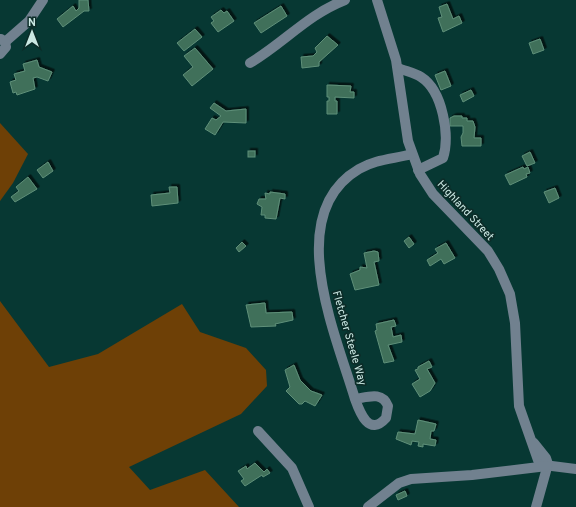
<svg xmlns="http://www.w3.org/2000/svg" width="576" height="507" viewBox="0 0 576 507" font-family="Overpass,sans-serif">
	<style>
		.green { fill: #6e4006 }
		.building { fill: #3f6f5a; stroke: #5f9079; filter: url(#shadow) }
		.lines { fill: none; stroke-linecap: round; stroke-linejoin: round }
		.minor { stroke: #71818f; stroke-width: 10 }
		.labels { text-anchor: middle; stroke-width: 3.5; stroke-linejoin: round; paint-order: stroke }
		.street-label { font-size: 11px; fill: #cbe8e3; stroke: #0c2c28 }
	</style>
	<defs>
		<filter id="shadow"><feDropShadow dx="2.5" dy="-2.5" stdDeviation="0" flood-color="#0009"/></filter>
	</defs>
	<rect width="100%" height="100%" fill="#073833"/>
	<g class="green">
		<polygon points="0,123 28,154 13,183 0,201"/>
		<polygon points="0,301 49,367 98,354 182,304 200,332 246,348 266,370 267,386 241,414 129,467 150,490 205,470 239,507 0,507"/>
	</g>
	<g class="building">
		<polygon points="79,0 88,0 89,11 84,11 63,27 57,19 73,6 76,11 79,8"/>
		<polygon points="447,4 453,19 459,16 462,23 443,32 438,18 442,17 439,7"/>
		<polygon points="281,6 287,16 261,33 254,23"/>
		<polygon points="221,10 224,13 227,11 234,21 218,32 211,23 214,21 211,17"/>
		<polygon points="195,29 202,37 184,51 177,43"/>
		<polygon points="327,36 338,45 319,62 319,66 302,68 301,57 313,56 317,52 315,48"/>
		<polygon points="540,39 544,50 533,54 529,43"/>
		<polygon points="195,48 213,69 192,86 183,75 193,67 184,56"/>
		<polygon points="37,60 39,67 52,72 48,81 37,77 33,78 35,89 17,95 16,92 13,93 10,82 16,80 14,74 25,71 23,64"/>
		<polygon points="445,71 451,86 441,90 435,75"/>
		<polygon points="327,85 351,86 350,92 354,92 354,98 335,97 335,101 337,101 337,114 327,114 327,101 329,101 329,97 327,97"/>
		<polygon points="471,90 474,96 463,102 460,95"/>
		<polygon points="214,103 226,111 246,109 246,123 223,122 215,135 205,129 212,118 216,120 221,116 210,108"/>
		<polygon points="454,116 462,116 462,118 467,118 467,121 473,121 475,127 474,138 481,138 481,146 462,146 461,137 463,133 463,126 450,126 450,118"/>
		<rect x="248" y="151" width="7" height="6"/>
		<polygon points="530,152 535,163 527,166 522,156"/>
		<polygon points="48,162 53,171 43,178 37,170"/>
		<polygon points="523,167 524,169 528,167 530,173 526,174 527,177 510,185 505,175"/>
		<polygon points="28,177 37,189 15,202 11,197 19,191 16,187"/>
		<polygon points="169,187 177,187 178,203 152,206 151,195 170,193"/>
		<polygon points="555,188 559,198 549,203 544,192"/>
		<polygon points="270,192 285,194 285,199 280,198 276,219 265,218 265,215 261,215 262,207 257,204 259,199 266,199 265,193 270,194"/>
		<polygon points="409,237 414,244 409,248 404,241"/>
		<polygon points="242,242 246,246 239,252 236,248"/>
		<polygon points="446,243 455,258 444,264 441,259 430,266 427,260 438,253 435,249"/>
		<polygon points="374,251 378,252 379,261 374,262 379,285 355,290 350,274 360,270 360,267 367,268 364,253"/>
		<polygon points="265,303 266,313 292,312 293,320 275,324 276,326 251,327 246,305"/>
		<polygon points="394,320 396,326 391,327 393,337 401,335 402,342 388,345 394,361 384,363 375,331 377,330 376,324"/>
		<polygon points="429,361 432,367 427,369 435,383 430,391 420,397 412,384 420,379 415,370 418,369 418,367"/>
		<polygon points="294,365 300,380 311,391 322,395 315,406 305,401 302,404 299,404 286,391 290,387 285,370"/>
		<polygon points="418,420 436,424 434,431 431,431 430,439 436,440 435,446 423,444 423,447 418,446 419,442 412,441 411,445 396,439 398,432 415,434"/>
		<polygon points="255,463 264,472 267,469 270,473 263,477 262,475 245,486 241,481 244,479 238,471 246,466 247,469"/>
		<polygon points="405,491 407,496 398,500 396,495"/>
	</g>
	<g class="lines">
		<g class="minor">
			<polyline points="377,0 396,60 408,141 420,174 433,194 488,251 499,269 510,294 515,323 519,406 538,460 544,465 576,469"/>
			<polyline points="5,42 29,21 43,0"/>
			<polyline points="0,54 6,47 5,42 1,39"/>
			<path d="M250 63C285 42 307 15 345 0"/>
			<path d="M398 68C405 71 415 73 421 77 443 91 450 136 443 158L418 170"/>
			<path d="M355 399C368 397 382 391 388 406L386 418C369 437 360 413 355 399 336 335 282 214 359 169 376 159 394 159 412 154"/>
			<polyline points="258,431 292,468 309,507"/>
			<polyline points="534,443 546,458 548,464 536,507"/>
			<polyline points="368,507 399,483 411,479 472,475 547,466"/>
		</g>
	</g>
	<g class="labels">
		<g class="street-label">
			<text transform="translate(466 210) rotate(47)" y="4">Highland Street</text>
			<text transform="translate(350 338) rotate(74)" y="4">Fletcher Steele Way</text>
		</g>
	</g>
	<g transform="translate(32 32)" stroke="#0c2c28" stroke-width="3" paint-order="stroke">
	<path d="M0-3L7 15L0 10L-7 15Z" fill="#cbe8e3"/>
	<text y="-6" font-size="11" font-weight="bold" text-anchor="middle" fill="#cbe8e3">N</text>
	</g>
</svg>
